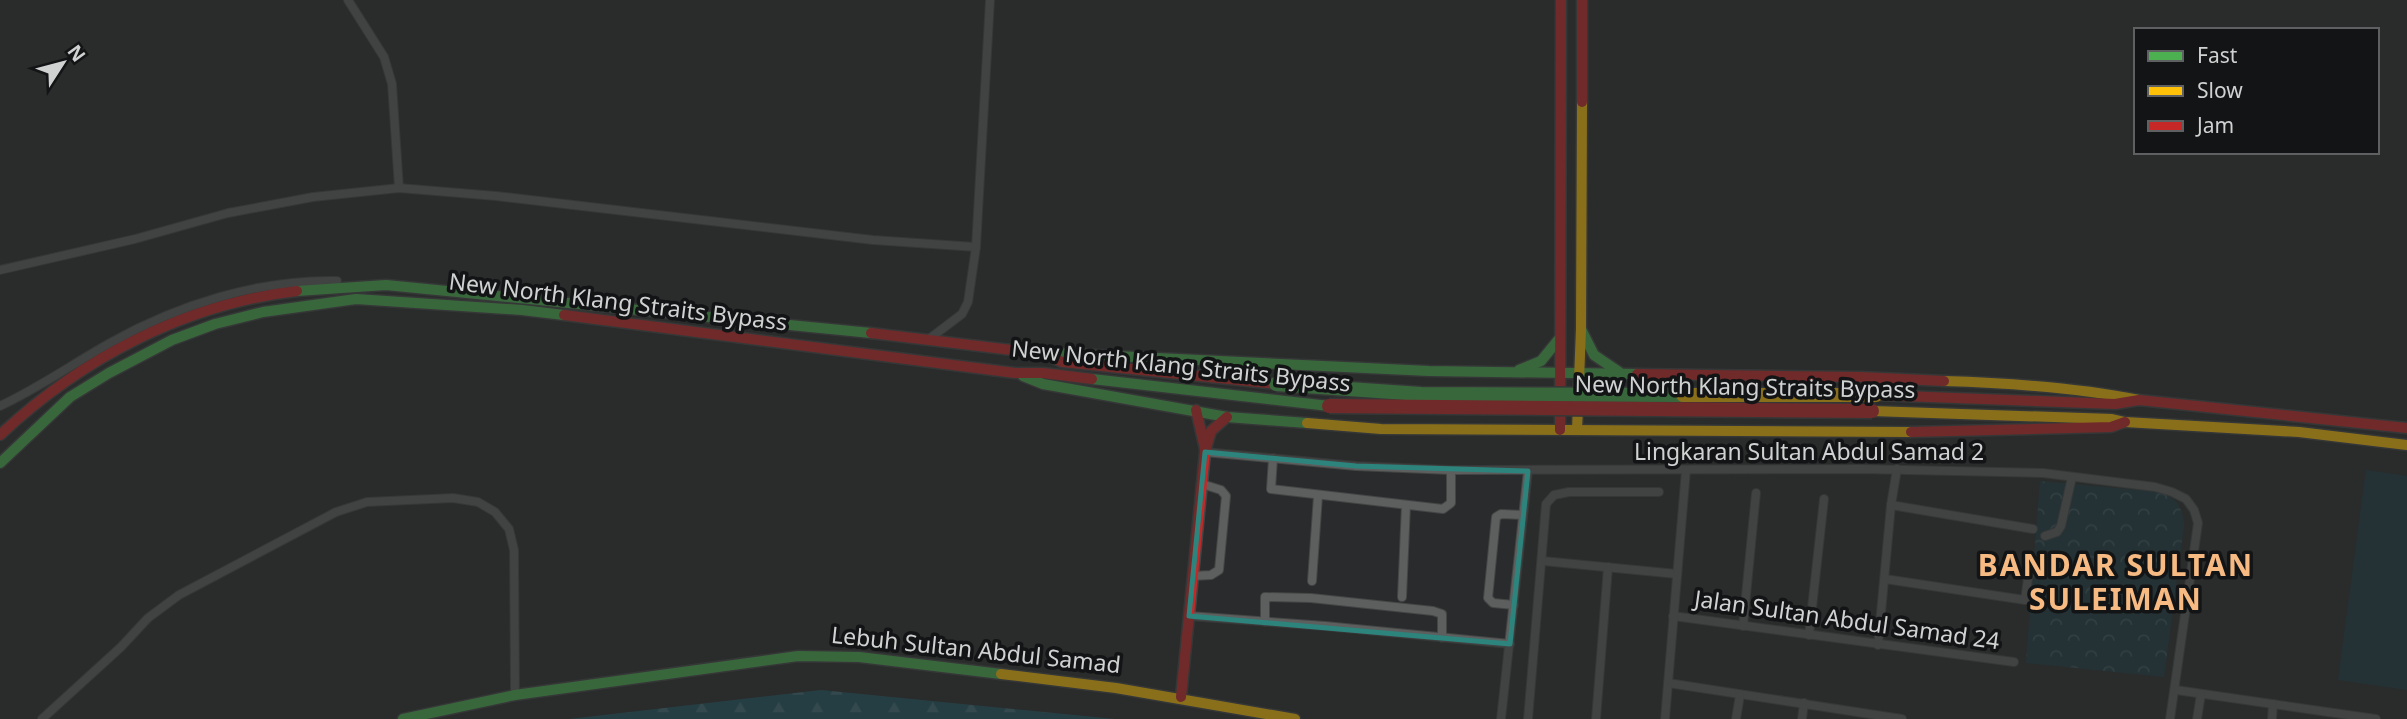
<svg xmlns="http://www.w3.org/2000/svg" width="2407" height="719" viewBox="0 0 2407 719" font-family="'Noto Sans',sans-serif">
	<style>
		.forest { fill: url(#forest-firs) }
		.park { fill: url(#park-crowns) }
		.pitch { fill: #1d3b42 }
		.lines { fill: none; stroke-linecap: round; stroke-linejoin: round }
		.street-casing { stroke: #444646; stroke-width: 10 }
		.fast-casing { stroke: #444646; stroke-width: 13 }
		.slow-casing { stroke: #444646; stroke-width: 13 }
		.jam-casing { stroke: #444646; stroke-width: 13 }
		.street { stroke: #5d5e5e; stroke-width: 8 }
		.fast { stroke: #4caf50; stroke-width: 10 }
		.slow { stroke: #ffc107; stroke-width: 10 }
		.jam { stroke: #c62828; stroke-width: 10 }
		.fast-bridge-casing { stroke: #444646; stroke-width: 17; stroke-linecap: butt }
		.slow-bridge-casing { stroke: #444646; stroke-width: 17; stroke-linecap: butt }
		.jam-bridge-casing { stroke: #444646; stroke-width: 17; stroke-linecap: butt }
		.fast-bridge { stroke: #4caf50; stroke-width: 14 }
		.slow-bridge { stroke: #ffc107; stroke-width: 14 }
		.jam-bridge { stroke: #c62828; stroke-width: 14 }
		.marked { fill: none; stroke: #2c847d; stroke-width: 5; stroke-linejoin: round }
		.labels { text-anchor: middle; stroke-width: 7; stroke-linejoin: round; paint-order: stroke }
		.street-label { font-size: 23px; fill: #d0d2d2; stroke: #131415 }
		.district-label { font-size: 30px; font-weight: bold; letter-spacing: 2px; fill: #f6ba82; stroke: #131415 }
	</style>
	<defs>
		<pattern id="forest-firs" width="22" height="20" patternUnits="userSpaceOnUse" patternTransform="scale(1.75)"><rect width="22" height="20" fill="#215661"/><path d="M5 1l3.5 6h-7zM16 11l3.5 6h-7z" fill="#406d77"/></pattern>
		<pattern id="park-crowns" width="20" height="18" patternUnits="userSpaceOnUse" patternTransform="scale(1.75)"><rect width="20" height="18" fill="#1d3b42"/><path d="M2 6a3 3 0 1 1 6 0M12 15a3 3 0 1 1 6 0" fill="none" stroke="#3d565c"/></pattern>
	</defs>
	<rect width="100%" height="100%" fill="#2a2b2c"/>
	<polygon class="forest" points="821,690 1115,719 569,719"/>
	<path class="park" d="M2040 481 2160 492C2177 499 2182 506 2184 525L2164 677 2026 663Z"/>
	<polygon class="pitch" points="2366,470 2407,476 2407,690 2338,680"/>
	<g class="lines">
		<defs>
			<g id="street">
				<polyline points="348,0 384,57 392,84 399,188"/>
				<polyline points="0,270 135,239 228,213 313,197 399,188 496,196 873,240 976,247"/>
				<polyline points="929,339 962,314 968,302 976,247 990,0"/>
				<path d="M0 406C39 388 74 363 112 342 178 305 260 279 337 281"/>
				<polyline points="1205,452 1356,466 1451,470 1861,469 2043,473 2155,487 2172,492 2186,499 2194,510 2198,523 2170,719"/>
				<polyline points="1273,458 1271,489 1443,509 1451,503 1451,470"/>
				<polyline points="1891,505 2033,529"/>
				<polyline points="2045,536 2057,532 2061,526 2072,477"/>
				<polyline points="1543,561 1677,574"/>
				<polyline points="1193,576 1211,575 1219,570 1226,496 1221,490 1202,484"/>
				<polyline points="1885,579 2025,600 2030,564"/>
				<polyline points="1312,581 1318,496"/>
				<polyline points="1402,597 1406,505"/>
				<polyline points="1514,605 1493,603 1488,598 1496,517 1501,514 1523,515"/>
				<polyline points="1189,616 1325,626 1510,644"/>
				<polyline points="1673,616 2014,662"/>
				<polyline points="1265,622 1265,597 1311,598 1433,611 1442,614 1442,638"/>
				<polyline points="1743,626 1756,493"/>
				<polyline points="1809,635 1824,499"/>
				<polyline points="1878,645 1891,505 1897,469"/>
				<polyline points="1668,683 1902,719"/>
				<polyline points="2176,690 2376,719"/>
				<polyline points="42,719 121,647 148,618 179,595 336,512 367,502 453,498 478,502 495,512 509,529 514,550 515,695"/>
				<polyline points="1501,719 1528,471"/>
				<polyline points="1528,719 1546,504 1554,495 1569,492 1659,492"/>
				<polyline points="1596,719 1608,567"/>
				<polyline points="1665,719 1686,470"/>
				<polyline points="1736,719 1740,695"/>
				<polyline points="1802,719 1804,703"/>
				<polyline points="2197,719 2201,694"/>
				<polyline points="2272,719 2273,704"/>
			</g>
			<g id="fast">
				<polyline points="297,291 386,285 871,333"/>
				<polyline points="1581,329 1594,355 1619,372"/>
				<polyline points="1053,353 1429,371 1637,374"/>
				<polyline points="1519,370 1541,361 1559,339"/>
				<polyline points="1023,376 1043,384 1227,417 1307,423"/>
				<polyline points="1092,379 1329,406"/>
				<polyline points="0,463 70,397 109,373 172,340 215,324 263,312 356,299 522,310 564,315"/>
				<polyline points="403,719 515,695 798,656 859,657 1001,674"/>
			</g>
			<g id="slow">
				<path d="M1944 381C2009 383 2075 387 2139 400"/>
				<polyline points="1872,411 2112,419 2125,422 2299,432 2407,445"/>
				<polyline points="1307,423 1381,429 1911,432"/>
				<polyline points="1577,430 1581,329 1582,102"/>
				<polyline points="1001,674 1116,688 1295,719"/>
			</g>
			<g id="jam">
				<polyline points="1582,102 1582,0"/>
				<polyline points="564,315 1015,373 1043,373 1092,379"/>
				<polyline points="871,333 1045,354 1062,362 1276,384"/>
				<polyline points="1637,374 1861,377 1944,381"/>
				<polyline points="1876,395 2115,404 2139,400 2407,428"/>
				<polyline points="1196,410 1205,449"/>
				<polyline points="1560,430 1561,0"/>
				<polyline points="1911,432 2111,427 2125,422"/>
				<path d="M0 435C82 358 185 304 297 291"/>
				<polyline points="1181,697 1205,452 1211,431 1227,417"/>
			</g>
		</defs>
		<use href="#street" class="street-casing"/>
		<use href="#fast" class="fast-casing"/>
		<use href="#slow" class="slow-casing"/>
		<use href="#jam" class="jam-casing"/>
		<use href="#street" class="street"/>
		<use href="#fast" class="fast"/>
		<use href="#slow" class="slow"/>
		<use href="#jam" class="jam"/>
		<defs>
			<polyline id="fast-bridge" points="1276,384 1421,394 1683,395"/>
			<polyline id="slow-bridge" points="1683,395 1876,395"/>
			<polyline id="jam-bridge" points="1329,406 1872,411"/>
		</defs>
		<use href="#fast-bridge" class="fast-bridge-casing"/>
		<use href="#slow-bridge" class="slow-bridge-casing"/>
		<use href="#jam-bridge" class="jam-bridge-casing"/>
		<use href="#fast-bridge" class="fast-bridge"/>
		<use href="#slow-bridge" class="slow-bridge"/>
		<use href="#jam-bridge" class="jam-bridge"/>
	</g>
	<path d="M0 0H2407V719H0ZM1205 452 1356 466 1528 471 1510 644 1189 616Z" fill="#2a2b2c" fill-opacity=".55" fill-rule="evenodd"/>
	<path class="marked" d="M1205 452 1356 466 1528 471 1510 644 1189 616Z"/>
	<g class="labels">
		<g class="street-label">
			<text transform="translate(618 302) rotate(7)" y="8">New North Klang Straits Bypass</text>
			<text transform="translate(1181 366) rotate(6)" y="8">New North Klang Straits Bypass</text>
			<text transform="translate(1745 387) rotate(1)" y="8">New North Klang Straits Bypass</text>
			<text x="1809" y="460">Lingkaran Sultan Abdul Samad 2</text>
			<text transform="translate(1847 620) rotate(8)" y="8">Jalan Sultan Abdul Samad 24</text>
			<text transform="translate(976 650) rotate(6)" y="8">Lebuh Sultan Abdul Samad</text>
		</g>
		<g class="district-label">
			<text x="2116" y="576">BANDAR SULTAN<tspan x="2116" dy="34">SULEIMAN</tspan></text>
		</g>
	</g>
	<rect x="2134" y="28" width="245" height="126" fill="#131415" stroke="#5f6061" stroke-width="2"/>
	<rect x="2148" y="51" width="35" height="10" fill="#4caf50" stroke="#5f6061" stroke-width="2"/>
	<text x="2197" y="63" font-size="21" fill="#d0d2d2">Fast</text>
	<rect x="2148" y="86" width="35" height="10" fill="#ffc107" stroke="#5f6061" stroke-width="2"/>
	<text x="2197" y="98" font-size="21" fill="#d0d2d2">Slow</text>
	<rect x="2148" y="121" width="35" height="10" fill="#c62828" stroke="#5f6061" stroke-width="2"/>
	<text x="2197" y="133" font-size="21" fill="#d0d2d2">Jam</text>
	<g transform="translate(63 63) rotate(54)" stroke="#131415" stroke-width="5" paint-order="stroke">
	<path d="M0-5L12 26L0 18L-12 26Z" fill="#d0d2d2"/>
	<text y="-10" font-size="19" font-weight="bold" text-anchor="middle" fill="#d0d2d2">N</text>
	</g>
</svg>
